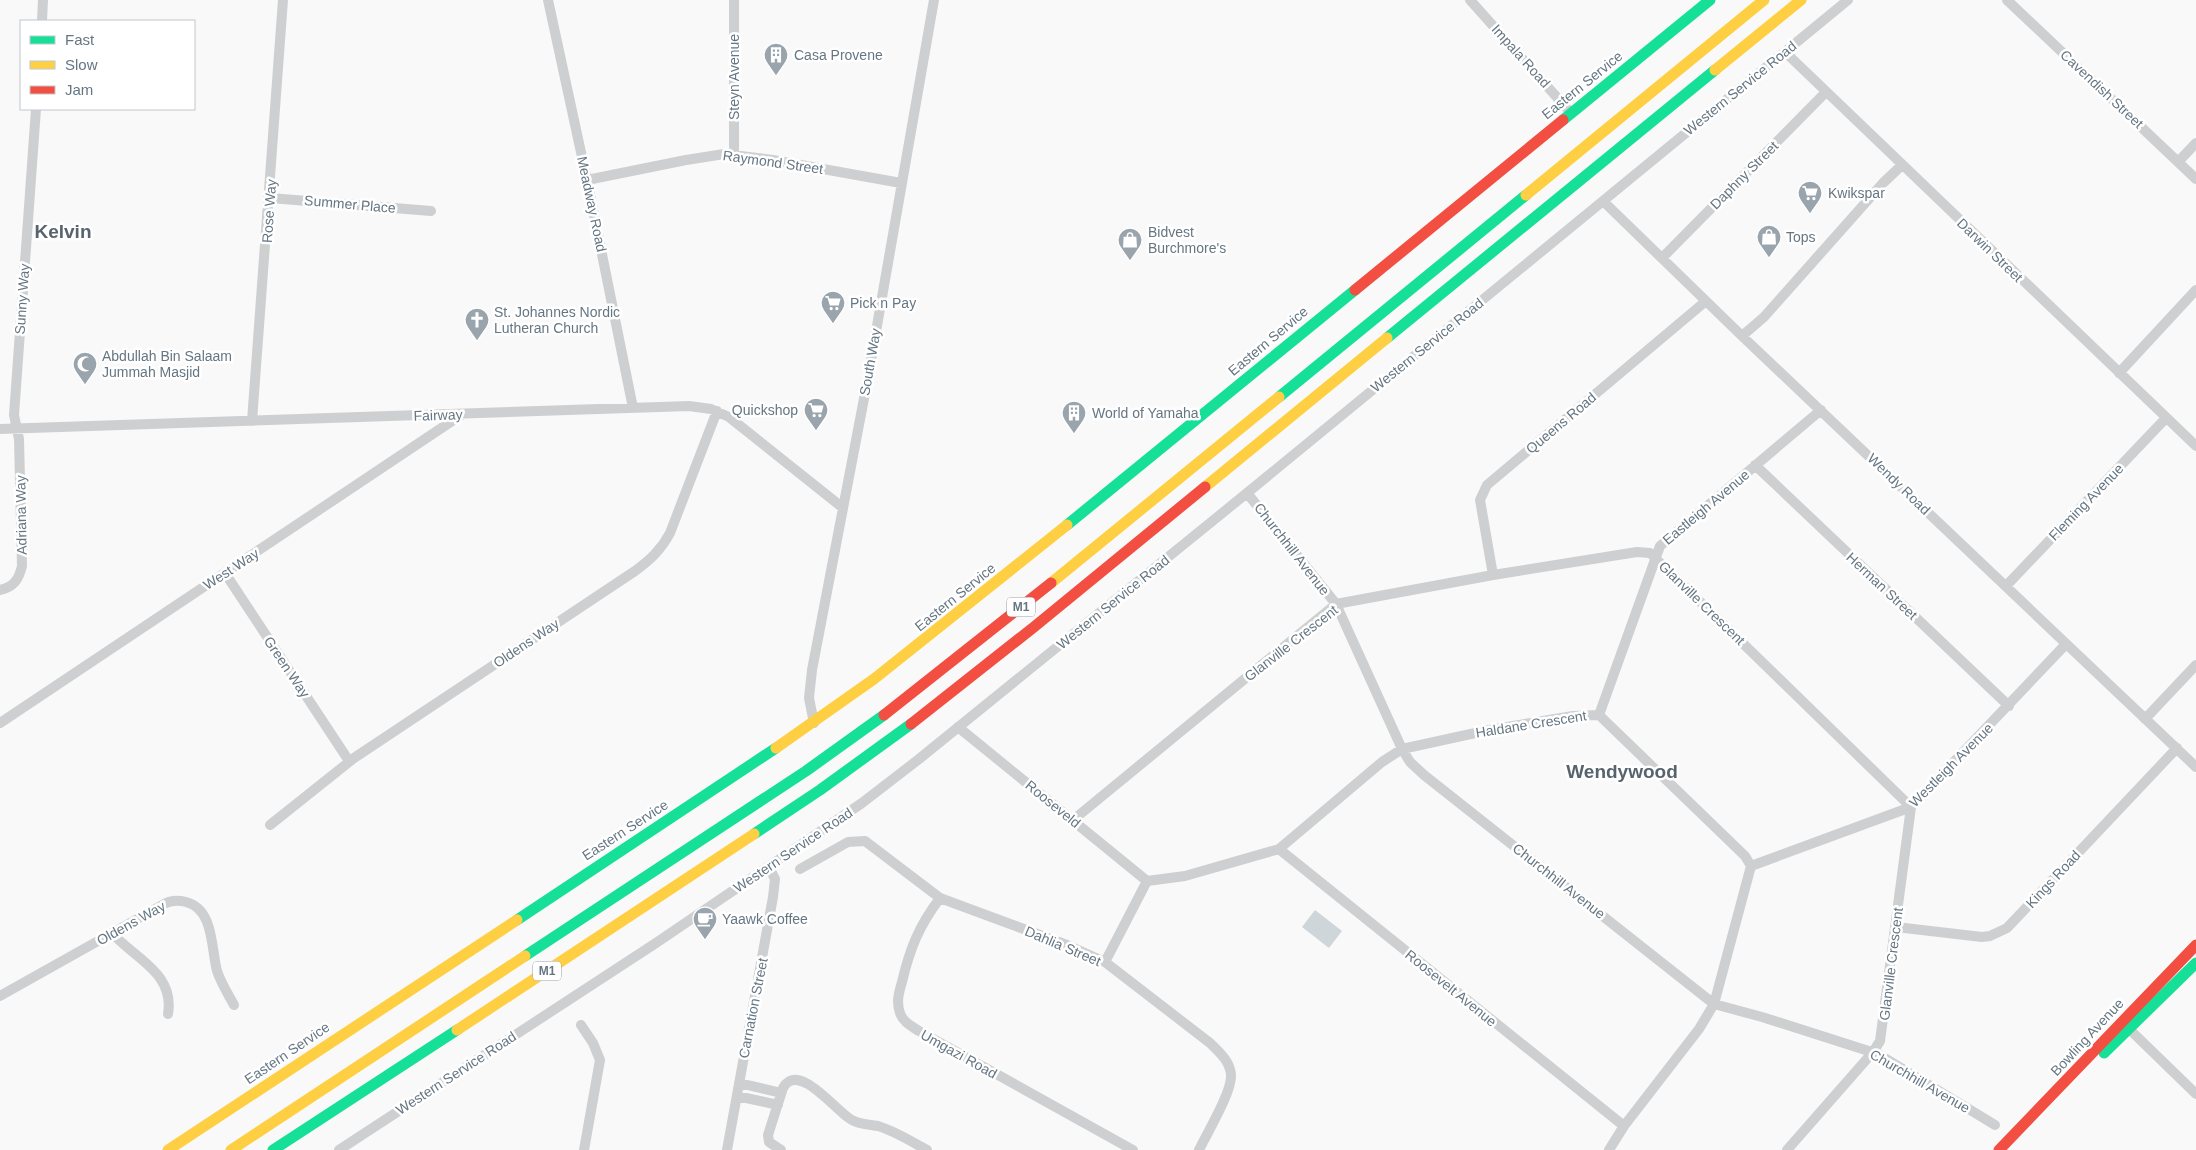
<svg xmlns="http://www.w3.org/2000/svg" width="2196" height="1150" font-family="Helvetica,sans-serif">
  <rect width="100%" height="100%" fill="#f9f9f9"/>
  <path fill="#ced6d9" d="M1315 910 1342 931 1329 948 1302 927Z"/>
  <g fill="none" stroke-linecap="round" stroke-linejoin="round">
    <path stroke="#cecfd0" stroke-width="10" d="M548 0 587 180 633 408
      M734 0V155
      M1470 0 1571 113
      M2007 0 2196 179
      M42 21 43 0
      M1785 52 2196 446
      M2178 162 2196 143
      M587 180 686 160 724 154 773 160 901 183
      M270 198 431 211
      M1603 201 1742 336 2196 767
      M1662 258 1825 93
      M1742 336 1764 317 1883 183 1902 165
      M2119 373 2196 290
      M252 421 283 0
      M0 429 689 406 711 409 729 417 843 508
      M1755 465 2009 706
      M1247 493 1336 604 1402 749 1410 762 1424 775 1714 1004 1762 1017 1878 1054 1995 1125
      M225 573 349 761
      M1493 575 1480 500 1487 485 1706 301
      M2006 586 2166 418
      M0 590C14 587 19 579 22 566L19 439 14 415 36 109
      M1599 715 1660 546 1821 410
      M2145 719 2196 665
      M0 723 461 415
      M814 723 809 698 812 670 867 383 934 0
      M958 727 1147 881
      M1073 820 1336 604 1493 575 1637 552 1650 553 1911 807 1880 1041 1873 1052 1787 1150
      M270 825 354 758 635 571C650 560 661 550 670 533L717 411
      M1279 849 1624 1126
      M1751 866 1911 807 2066 644
      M800 869 848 842 865 841 940 898 1067 945 1105 962 1210 1043C1219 1052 1230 1061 1231 1075 1232 1092 1207 1133 1199 1150
      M1147 881 1185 876 1279 849 1382 762 1402 749 1489 730 1573 716 1599 715 1745 856 1751 866 1714 1004 1699 1029 1624 1126 1609 1150
      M940 898C919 926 910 948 902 982 899 992 896 1002 900 1013 903 1022 911 1026 919 1031L1133 1150
      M1896 927 1982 937 1990 936 2007 928 2177 748
      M112 933C135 959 175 973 168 1014
      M1105 962 1147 881
      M0 996 164 904C171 900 178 900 186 902 214 909 211 948 217 971 221 983 228 994 234 1005
      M581 1025 593 1043 600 1060 584 1150
      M2125 1025 2196 1094
      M739 1083 781 1093
      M737 1096 778 1105
      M339 1150 656 943 862 803 919 759 1247 493 1848 0
      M727 1150 773 897 775 879 769 867
      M781 1150 769 1142 768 1135 783 1088C799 1060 838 1114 852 1120 860 1125 869 1124 878 1126 895 1131 912 1142 927 1150"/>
    <path stroke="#16e098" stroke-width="11" d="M1563 120 1710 0
      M1387 338 1715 70
      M1279 397 1526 195
      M1067 525 1355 290
      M754 834 820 790 911 724
      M517 920 776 748
      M525 956 806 771 884 715
      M2104 1053 2196 963
      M273 1150 457 1030"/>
    <path stroke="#ffcf43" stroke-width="11" d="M1715 70 1801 0
      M1526 195 1764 0
      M1205 487 1387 338
      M1051 583 1279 397
      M776 748 874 679 1067 525
      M457 1030 754 834
      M168 1150 517 920
      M231 1150 525 956"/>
    <path stroke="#f24e42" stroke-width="11" d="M1355 290 1563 120
      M884 715 1051 583
      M911 724 1034 627 1205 487
      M1999 1150 2196 945"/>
  </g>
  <defs>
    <symbol id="building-pin" viewBox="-11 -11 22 30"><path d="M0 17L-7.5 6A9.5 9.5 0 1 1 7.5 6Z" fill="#99a4ac" stroke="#fff"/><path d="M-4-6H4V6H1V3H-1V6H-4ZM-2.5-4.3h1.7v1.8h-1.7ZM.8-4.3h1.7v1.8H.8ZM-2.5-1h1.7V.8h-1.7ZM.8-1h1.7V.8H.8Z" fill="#fff"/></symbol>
    <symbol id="supermarket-pin" viewBox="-11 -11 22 30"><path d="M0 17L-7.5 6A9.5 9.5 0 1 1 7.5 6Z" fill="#99a4ac" stroke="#fff"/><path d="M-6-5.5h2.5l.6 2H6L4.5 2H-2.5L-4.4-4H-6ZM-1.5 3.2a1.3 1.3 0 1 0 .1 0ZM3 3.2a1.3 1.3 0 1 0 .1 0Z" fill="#fff"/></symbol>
    <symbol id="shop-pin" viewBox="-11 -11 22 30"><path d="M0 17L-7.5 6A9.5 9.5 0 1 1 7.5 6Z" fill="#99a4ac" stroke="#fff"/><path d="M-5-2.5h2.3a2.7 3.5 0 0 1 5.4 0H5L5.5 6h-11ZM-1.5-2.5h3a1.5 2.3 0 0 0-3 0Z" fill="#fff"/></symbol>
    <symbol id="church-pin" viewBox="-11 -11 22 30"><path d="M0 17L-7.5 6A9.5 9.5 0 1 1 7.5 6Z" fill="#99a4ac" stroke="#fff"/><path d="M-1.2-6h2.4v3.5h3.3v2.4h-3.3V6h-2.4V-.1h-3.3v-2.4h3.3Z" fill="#fff"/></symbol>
    <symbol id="mosque-pin" viewBox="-11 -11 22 30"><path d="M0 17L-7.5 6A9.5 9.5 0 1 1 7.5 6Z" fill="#99a4ac" stroke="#fff"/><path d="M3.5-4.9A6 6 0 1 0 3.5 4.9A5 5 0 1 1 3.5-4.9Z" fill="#fff"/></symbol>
    <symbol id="cafe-pin" viewBox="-11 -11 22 30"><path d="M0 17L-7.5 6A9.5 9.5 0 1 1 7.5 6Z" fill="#99a4ac" stroke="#fff"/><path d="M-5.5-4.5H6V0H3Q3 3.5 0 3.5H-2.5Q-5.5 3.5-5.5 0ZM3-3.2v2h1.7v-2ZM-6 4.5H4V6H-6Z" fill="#fff"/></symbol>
  </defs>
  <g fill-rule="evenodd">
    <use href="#building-pin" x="762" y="41" width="28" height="38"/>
    <use href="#supermarket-pin" x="1796" y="179" width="28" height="38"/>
    <use href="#shop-pin" x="1755" y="223" width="28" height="38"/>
    <use href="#shop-pin" x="1116" y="226" width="28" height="38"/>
    <use href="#supermarket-pin" x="819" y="289" width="28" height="38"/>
    <use href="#church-pin" x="463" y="306" width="28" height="38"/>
    <use href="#mosque-pin" x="71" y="350" width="28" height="38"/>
    <use href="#supermarket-pin" x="802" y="396" width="28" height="38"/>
    <use href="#building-pin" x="1060" y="399" width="28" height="38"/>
    <use href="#cafe-pin" x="691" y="905" width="28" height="38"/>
  </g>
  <g text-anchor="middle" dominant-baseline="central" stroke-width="5" stroke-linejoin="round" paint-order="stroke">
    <g fill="#fff" stroke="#939fa8" stroke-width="1">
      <rect x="1007" y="597.5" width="28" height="19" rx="4"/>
      <rect x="533" y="961.5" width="28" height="19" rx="4"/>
    </g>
    <g font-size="12" font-weight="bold" fill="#657683">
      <text x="1021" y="607">M1</text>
      <text x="547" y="971">M1</text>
    </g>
    <g font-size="14" fill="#657683" stroke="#fff" text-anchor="start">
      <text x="794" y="55">Casa Provene</text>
      <text x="1828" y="193">Kwikspar</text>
      <text x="1148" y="232">Bidvest<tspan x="1148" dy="16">Burchmore's</tspan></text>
      <text x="1786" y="237">Tops</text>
      <text x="850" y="303">Pick n Pay</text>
      <text x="494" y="312">St. Johannes Nordic<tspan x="494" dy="16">Lutheran Church</tspan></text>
      <text x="102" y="356">Abdullah Bin Salaam<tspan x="102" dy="16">Jummah Masjid</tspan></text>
      <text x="798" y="410" text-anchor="end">Quickshop</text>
      <text x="1092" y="413">World of Yamaha</text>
      <text x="722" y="919">Yaawk Coffee</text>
    </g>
    <g font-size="14" fill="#657683" stroke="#fff">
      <text transform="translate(1521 56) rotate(48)">Impala Road</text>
      <text transform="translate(734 77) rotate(-90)">Steyn Avenue</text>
      <text transform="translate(1582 85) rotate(-39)">Eastern Service</text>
      <text transform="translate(1740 88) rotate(-39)">Western Service Road</text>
      <text transform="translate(2102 89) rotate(43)">Cavendish Street</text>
      <text transform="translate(773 162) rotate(8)">Raymond Street</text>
      <text transform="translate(1744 175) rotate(-45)">Daphny Street</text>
      <text transform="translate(350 204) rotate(5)">Summer Place</text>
      <text transform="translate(592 204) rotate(78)">Meadway Road</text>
      <text transform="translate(269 211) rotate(-86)">Rose Way</text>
      <text transform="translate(1990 250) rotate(44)">Darwin Street</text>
      <text transform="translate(22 299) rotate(-86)">Sunny Way</text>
      <text transform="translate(1268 341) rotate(-40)">Eastern Service</text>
      <text transform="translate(1427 345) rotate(-39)">Western Service Road</text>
      <text transform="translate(870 362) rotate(-80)">South Way</text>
      <text transform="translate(438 415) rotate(-2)">Fairway</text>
      <text transform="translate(1561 423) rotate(-40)">Queens Road</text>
      <text transform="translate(1899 484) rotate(44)">Wendy Road</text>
      <text transform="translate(2086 502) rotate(-46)">Fleming Avenue</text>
      <text transform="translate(1706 507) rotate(-40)">Eastleigh Avenue</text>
      <text transform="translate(21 515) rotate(-91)">Adriana Way</text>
      <text transform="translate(1292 549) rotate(52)">Churchhill Avenue</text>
      <text transform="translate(231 569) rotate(-33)">West Way</text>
      <text transform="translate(1882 586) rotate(43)">Herman Street</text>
      <text transform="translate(955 597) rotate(-39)">Eastern Service</text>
      <text transform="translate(1113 602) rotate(-39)">Western Service Road</text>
      <text transform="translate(1702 603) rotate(44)">Glanville Crescent</text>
      <text transform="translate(526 643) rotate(-34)">Oldens Way</text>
      <text transform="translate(1291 643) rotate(-38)">Glanville Crescent</text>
      <text transform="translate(287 667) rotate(56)">Green Way</text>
      <text transform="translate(1531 724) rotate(-9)">Haldane Crescent</text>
      <text transform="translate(1951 765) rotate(-45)">Westleigh Avenue</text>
      <text transform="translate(1053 804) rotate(39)">Rooseveld</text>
      <text transform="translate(625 830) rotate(-33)">Eastern Service</text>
      <text transform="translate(793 850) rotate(-34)">Western Service Road</text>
      <text transform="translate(2053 879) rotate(-47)">Kings Road</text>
      <text transform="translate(1559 881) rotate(38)">Churchhill Avenue</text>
      <text transform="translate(131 923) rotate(-29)">Oldens Way</text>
      <text transform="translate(1063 946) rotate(23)">Dahlia Street</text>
      <text transform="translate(1891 964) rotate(-83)">Glanville Crescent</text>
      <text transform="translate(1451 988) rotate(39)">Roosevelt Avenue</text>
      <text transform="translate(753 1008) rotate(-79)">Carnation Street</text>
      <text transform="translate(2087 1037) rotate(-47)">Bowling Avenue</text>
      <text transform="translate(287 1053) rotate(-34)">Eastern Service</text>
      <text transform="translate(959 1054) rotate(29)">Umgazi Road</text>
      <text transform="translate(456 1073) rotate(-33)">Western Service Road</text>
      <text transform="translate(1920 1081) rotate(30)">Churchhill Avenue</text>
    </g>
    <g font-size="19" font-weight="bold" fill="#57646e" stroke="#fff">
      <text x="63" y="231">Kelvin</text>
      <text x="1622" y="771">Wendywood</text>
    </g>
  </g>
  <rect x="20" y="20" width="175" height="90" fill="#ffffff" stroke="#c1c8cd"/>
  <rect x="30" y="36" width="25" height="8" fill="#16e098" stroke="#c1c8cd"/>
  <text x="65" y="45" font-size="15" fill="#657683">Fast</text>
  <rect x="30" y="61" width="25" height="8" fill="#ffcf43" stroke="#c1c8cd"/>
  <text x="65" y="70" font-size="15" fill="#657683">Slow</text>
  <rect x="30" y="86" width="25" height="8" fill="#f24e42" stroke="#c1c8cd"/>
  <text x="65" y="95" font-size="15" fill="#657683">Jam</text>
</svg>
